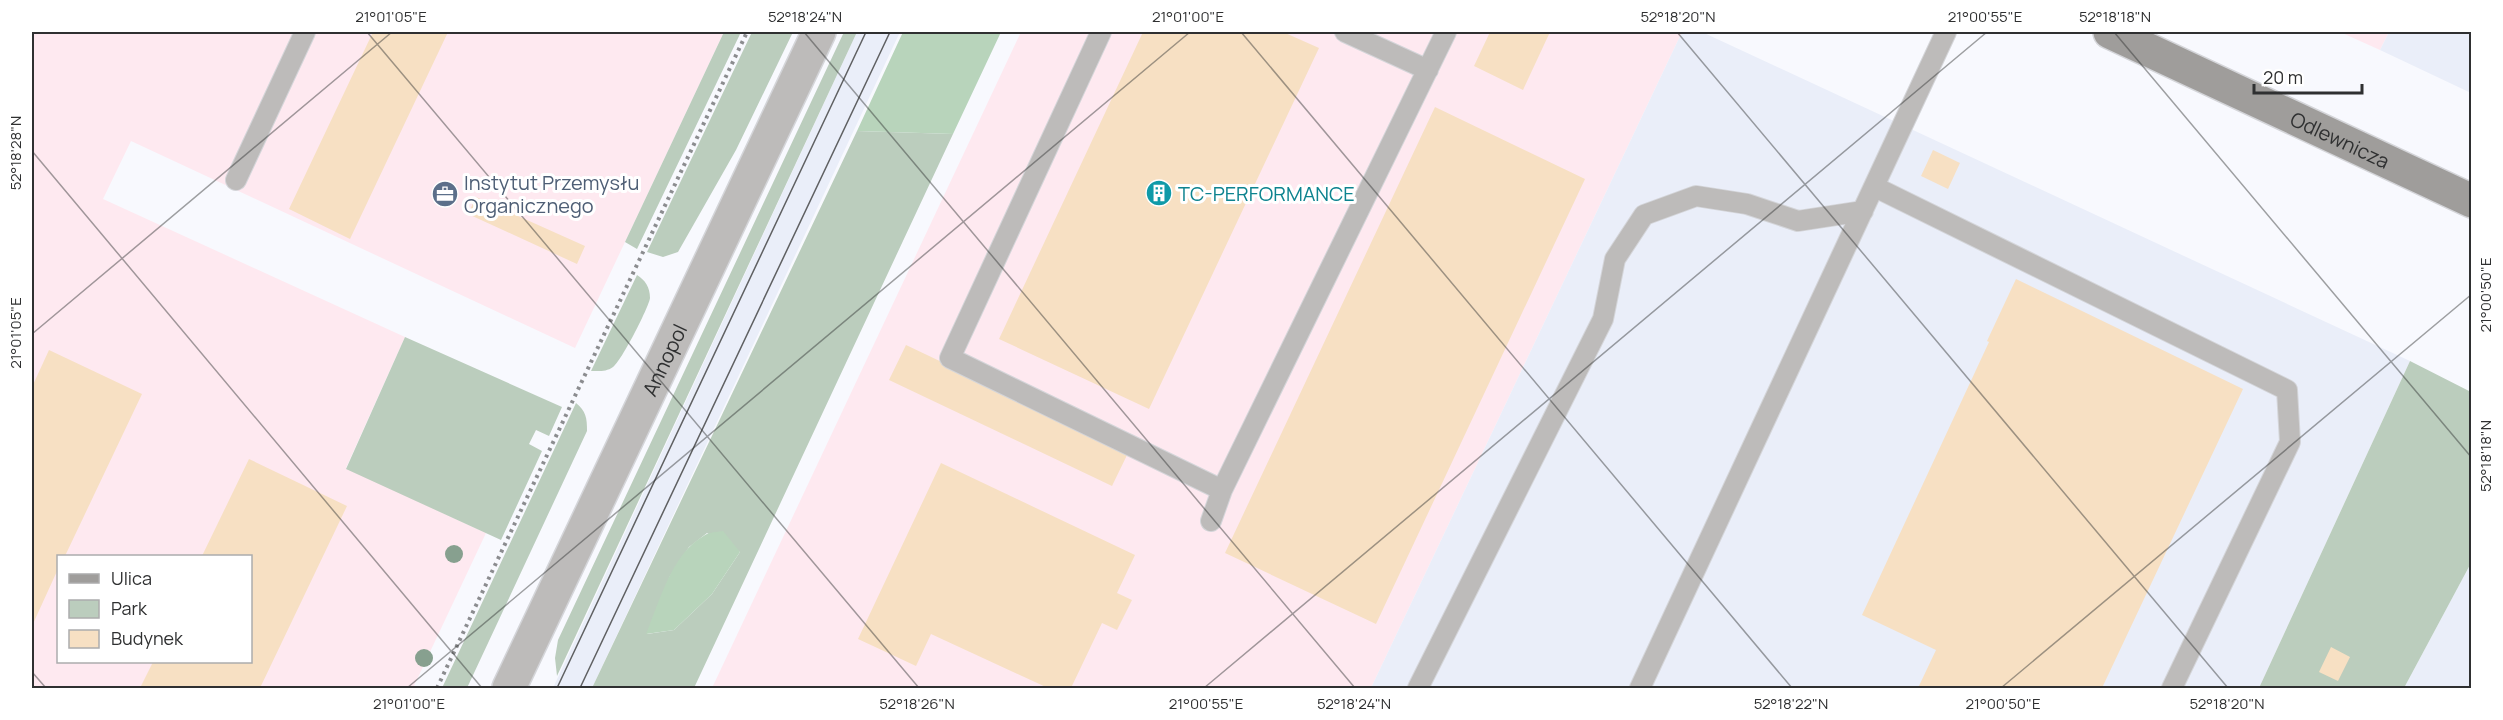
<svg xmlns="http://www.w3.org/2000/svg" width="2503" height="720" font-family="Manrope,sans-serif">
  <rect width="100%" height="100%" fill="#f8f9fe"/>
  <path fill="#fee9f0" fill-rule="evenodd" d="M32 32H724L575 348 131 141 103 199 405 337 346 468 486 533 413 688H32ZM58 556H250V662H58Z
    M1021 32H1682L1371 688H712Z
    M2340 32H2389L2380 50Z"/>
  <path fill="#eaeef9" d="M857 32H900L592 688H553Z
    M1682 32H1702L2410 361 2259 688H1371Z
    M2389 32H2471V93L2380 50Z
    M2471 563V688H2404L2412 673Z"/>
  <path fill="#bbcdbd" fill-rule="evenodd" d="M724 32H741L637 249 625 242Z
    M752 32H793L736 150 678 252 663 257 647 252Z
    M844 32H857L557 676 555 658 558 640Z
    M857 131 953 134 694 688H592ZM707 533 740 552 712 594 674 630 647 634 670 576 689 547Z
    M637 275C645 280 650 287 650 298 649 307 621 362 613 367 606 372 599 371 591 371Z
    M405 337 562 407 549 436 536 430 529 444 542 451 501 540 346 469Z
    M2410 361 2471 392V563L2404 688H2259Z
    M576 403C586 411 587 418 587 431L467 688H442Z"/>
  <path fill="#b8d4bb" d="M903 32H1001L953 134 857 131Z
    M723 531 740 552 712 594 674 630 646 634C660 601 671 554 705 535 710 532 717 532 723 531Z"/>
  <path fill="#f7e0c3" d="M373 32H448L350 239 289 209Z
    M1143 32H1283L1319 48 1149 409 999 339Z
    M1490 32H1550L1523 90 1474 66Z
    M1435 107 1585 179 1376 624 1225 553Z
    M1933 150 1960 163 1948 189 1921 176Z
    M476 197 585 246 577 264 468 214Z
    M2016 279 2243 389 2102 688H1918L1936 650 1862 615 1989 342 1987 341Z
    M906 345 1129 451 1112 486 889 380Z
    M49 350 142 394 65 556H58V569L32 626V387Z
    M249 459 347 506 260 688H140L153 662H250V556H202Z
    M941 463 1135 555 1117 593 1132 600 1117 630 1102 623 1071 688H1048L931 634 916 666 858 639Z
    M2331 647 2350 657 2338 681 2319 672Z"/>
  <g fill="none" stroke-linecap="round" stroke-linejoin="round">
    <defs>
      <path id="lane" d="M1101 32 950 358 1222 490
        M1345 32 1428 70
        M236 180 305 32
        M1875 187 2287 390 2290 442 2172 688
        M1211 521 1222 490 1446 32
        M1418 688 1603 319 1615 259 1644 215 1696 196 1747 204 1798 221 1863 211
        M1640 688 1946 32"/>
      <g id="street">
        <path id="s1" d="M509 688 819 32"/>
      </g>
      <g id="secondary">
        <path id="s2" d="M2110 32 2472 201"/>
      </g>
    </defs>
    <use href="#lane" stroke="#d4d5d9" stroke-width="22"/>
    <use href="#street" stroke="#d4d5d9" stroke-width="36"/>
    <use href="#secondary" stroke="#d4d5d9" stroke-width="36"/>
    <path stroke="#8b8c8f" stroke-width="4" stroke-dasharray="3 4.5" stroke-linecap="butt" d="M437 688 747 32"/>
    <use href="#lane" stroke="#bdbbba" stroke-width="20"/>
    <use href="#street" stroke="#bdbbba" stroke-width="33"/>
    <use href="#secondary" stroke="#9f9d9b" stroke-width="33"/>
    <path stroke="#5f6062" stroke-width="1.5" d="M557 688 866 32
      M580 688 890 32"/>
  </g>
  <g fill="#87a08f">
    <circle cx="454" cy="554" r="9"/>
    <circle cx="424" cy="658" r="9"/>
  </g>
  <path fill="none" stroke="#2f3031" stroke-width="1.5" stroke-opacity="0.45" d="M367 32 919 688M804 32 1355 688M1241 32 1792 688M1677 32 2228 688M2114 32 2472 458M32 151 482 688M32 334 392 32M32 672 46 688M407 688 1190 32M1204 688 1987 32M2001 688 2472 294"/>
  <defs>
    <symbol id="building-disc" viewBox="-11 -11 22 22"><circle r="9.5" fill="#0f9aa8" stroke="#fff"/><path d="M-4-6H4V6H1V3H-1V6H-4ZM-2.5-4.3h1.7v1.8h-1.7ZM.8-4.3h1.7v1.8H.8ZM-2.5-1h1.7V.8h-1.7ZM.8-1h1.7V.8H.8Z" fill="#fff"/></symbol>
    <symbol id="office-disc" viewBox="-11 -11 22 22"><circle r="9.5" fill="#5c6f8a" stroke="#fff"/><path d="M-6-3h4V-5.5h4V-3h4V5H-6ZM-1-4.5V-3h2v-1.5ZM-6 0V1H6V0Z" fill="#fff"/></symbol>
  </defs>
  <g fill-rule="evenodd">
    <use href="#building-disc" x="1144" y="178" width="30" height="30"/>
    <use href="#office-disc" x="430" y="179" width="30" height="30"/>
  </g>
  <g text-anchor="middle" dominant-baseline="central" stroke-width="6" stroke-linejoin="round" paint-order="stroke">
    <g font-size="20" fill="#2f3031" stroke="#fff">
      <text stroke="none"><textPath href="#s2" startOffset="254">Odlewnicza</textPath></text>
      <text stroke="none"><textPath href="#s1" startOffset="363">Annopol</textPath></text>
    </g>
    <g font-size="20" fill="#4e5e75" stroke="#fff" text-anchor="start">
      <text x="464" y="182">Instytut Przemysłu<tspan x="464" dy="23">Organicznego</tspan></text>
    </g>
    <g font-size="20" fill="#0d838f" stroke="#fff" text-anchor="start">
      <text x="1178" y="193">TC-PERFORMANCE</text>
    </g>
  </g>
  <rect width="2503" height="720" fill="none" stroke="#ffffff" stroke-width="66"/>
  <rect x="57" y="555" width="195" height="108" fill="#ffffff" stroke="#acacad" stroke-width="1.5"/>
  <rect x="69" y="574" width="30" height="9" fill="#9f9d9b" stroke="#acacad" stroke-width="1.5"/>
  <text x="111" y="585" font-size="18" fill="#2f3031">Ulica</text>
  <rect x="69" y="600" width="30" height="18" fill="#bbcdbd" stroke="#acacad" stroke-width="1.5"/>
  <text x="111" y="615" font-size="18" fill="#2f3031">Park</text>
  <rect x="69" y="630" width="30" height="18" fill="#f7e0c3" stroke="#acacad" stroke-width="1.5"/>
  <text x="111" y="645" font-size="18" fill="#2f3031">Budynek</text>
  <path d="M2254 84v9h108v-9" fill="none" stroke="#2f3031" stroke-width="3"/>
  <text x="2263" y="84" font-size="18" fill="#2f3031" stroke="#ffffff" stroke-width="4.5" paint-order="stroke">20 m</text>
  <rect x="33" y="33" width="2437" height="654" fill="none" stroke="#2f3031" stroke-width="2"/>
  <g font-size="15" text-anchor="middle" fill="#2f3031">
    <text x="391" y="22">21°01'05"E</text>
    <text x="805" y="22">52°18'24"N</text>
    <text x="1188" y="22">21°01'00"E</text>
    <text x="1678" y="22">52°18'20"N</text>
    <text x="1985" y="22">21°00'55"E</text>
    <text x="2115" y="22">52°18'18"N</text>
    <text transform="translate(16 153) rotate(-90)" y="5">52°18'28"N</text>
    <text transform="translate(2486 295) rotate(-90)" y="5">21°00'50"E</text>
    <text transform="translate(16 333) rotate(-90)" y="5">21°01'05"E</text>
    <text transform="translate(2486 456) rotate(-90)" y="5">52°18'18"N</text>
    <text x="409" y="709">21°01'00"E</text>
    <text x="917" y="709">52°18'26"N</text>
    <text x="1206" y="709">21°00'55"E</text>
    <text x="1354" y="709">52°18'24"N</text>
    <text x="1791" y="709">52°18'22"N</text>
    <text x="2003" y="709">21°00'50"E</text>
    <text x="2227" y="709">52°18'20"N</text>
  </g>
</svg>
